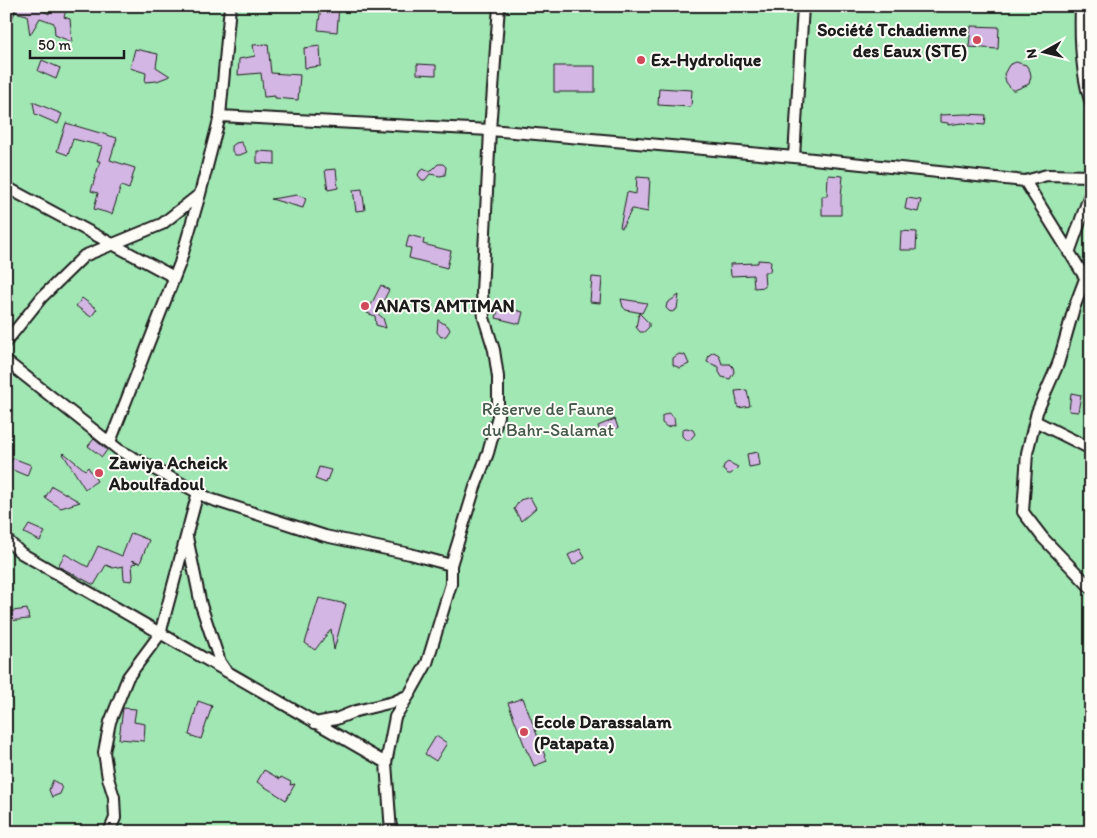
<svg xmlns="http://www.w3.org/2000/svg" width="1097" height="838" font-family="Itim,sans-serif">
  <rect width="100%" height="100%" fill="#fdfcf7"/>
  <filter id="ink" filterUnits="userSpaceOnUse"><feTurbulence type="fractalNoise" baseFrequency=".02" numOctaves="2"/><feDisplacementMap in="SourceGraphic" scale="10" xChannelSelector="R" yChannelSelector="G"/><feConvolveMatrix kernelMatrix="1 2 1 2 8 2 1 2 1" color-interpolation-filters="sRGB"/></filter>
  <g filter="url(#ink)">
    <path fill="#a1e7b4" stroke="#5e8268" d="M6 6H1091V832H6Z"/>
    <path fill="#d3b6e3" stroke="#1c1c1c" d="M17 6H35L49 14 51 6H67L64 17 70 19 72 42 55 35 54 23 40 18 30 35 27 15 15 12Z
      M321 6H339L337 32 318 30Z
      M971 26 999 27 998 49 969 47Z
      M268 44 271 73 300 75 298 100 275 98V96L264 97 261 73 238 75 239 59 255 56 253 45Z
      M320 46 321 66 305 68 304 48Z
      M135 49 158 54 156 67 170 76 157 81 145 82 146 73 130 68Z
      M42 60 60 68 56 79 38 71Z
      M1016 62 1026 65 1030 71 1031 76 1029 84 1015 90H1012L1006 82 1004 74 1009 65Z
      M417 64 436 65V75L417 74Z
      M554 66H595V92H554Z
      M659 88 692 90 691 107 658 105Z
      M33 102 62 114 58 124 35 114Z
      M966 114 986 115 985 125 962 123 948 125V123L940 122V115Z
      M66 123 117 138 110 160 135 168 129 189 121 186 112 214 94 209 98 193 91 191 100 161H97L102 146 73 139 68 155 57 151Z
      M241 142 247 152 240 155H235L232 151V146L236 143Z
      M257 151 275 152V164L257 163Z
      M438 164H443L446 167 445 175 440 176 430 174 425 180H422L418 175 420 171 423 169 430 172Z
      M336 169 338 188 328 190 325 170Z
      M828 175 843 176 841 196V215H822V196H827Z
      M637 177 650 178 648 212 632 209 622 228 620 227 627 192 636 194Z
      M362 189 365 210 356 211 353 190Z
      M297 195 306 198 303 208 271 199Z
      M907 198 921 200 918 212 905 209Z
      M901 231 917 232 916 250H900Z
      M409 235 424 239 423 244 451 251 447 268 409 258 411 248 406 247Z
      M758 260 771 261 770 272H764L765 287 754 288 753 275 731 276 730 264 758 263Z
      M592 277 602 278 600 303 590 302Z
      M381 285 389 290 377 313 383 318 386 328 376 325 375 316 367 313Z
      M679 295 677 309 672 312 669 311 666 308 667 303Z
      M82 298 97 309 91 317 76 306Z
      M621 299 647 303 642 313 626 310 623 307Z
      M499 306 523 312 520 324 496 318Z
      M639 313 649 323V327L644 332H640L636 327Z
      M438 320 448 326 450 330 446 336 441 337 437 332Z
      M714 352 719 355 722 364H730L733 367 734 372 730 379 722 377 719 372V367L707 362 709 355Z
      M679 354 685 355 689 364 680 368 673 365V358Z
      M747 390 750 406 738 408 735 391Z
      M1071 393 1081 395 1078 412 1069 411Z
      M668 413 674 417 675 425 667 427 662 423V416Z
      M615 419 618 428 601 434 598 426Z
      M687 428 693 430 695 434 690 440H686L682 436V429Z
      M94 439 107 450 102 457 88 446Z
      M758 452 760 465 749 467 747 454Z
      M64 453 85 470 88 467 97 481 85 489 63 454Z
      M13 458 31 465 27 476 8 468Z
      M728 462 738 467 731 474H728L723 470 724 465Z
      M319 467 331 470 326 483 315 479Z
      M52 486 80 502 61 508 45 498Z
      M530 497 536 508 521 521 514 509 520 500Z
      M29 525 45 532 40 541 24 533Z
      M131 533 149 540 140 563 132 560 137 563 132 564 133 577 132 581 124 580 123 566 113 568 106 565 94 585 58 566 65 554 88 567 98 546 122 556Z
      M580 549 585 558 573 565 568 555Z
      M319 598 346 604 334 650 331 629 315 650 305 643Z
      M27 609 29 619 7 621 6 612Z
      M523 698 547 761 534 766 528 752H527L508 703Z
      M198 701 212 706 201 739 189 735Z
      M123 708 136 709 134 722 145 724 144 741 119 739Z
      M436 736 447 743 436 761 425 754Z
      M264 770 280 779 281 777 291 782 290 785 295 784 286 800 257 782Z
      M53 780 60 785 62 789 60 794 52 797 49 790Z"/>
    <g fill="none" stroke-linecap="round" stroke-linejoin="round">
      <defs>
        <path id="street" d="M1081 6C1080 36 1081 75 1091 103
          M6 17 10 6
          M220 116 490 130 794 157 1025 181 1091 287
          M794 157 803 6
          M1025 181 1047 175 1091 176
          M6 187 174 277
          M1069 253 1090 194
          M1085 279 1074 308 1058 364 1037 412 1027 453 1023 512 1043 538 1091 588
          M6 342 42 297 84 256 162 224 200 194
          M6 361 119 450 210 499 325 536 410 554 451 565 475 487 488 453 498 416V377L494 350 484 318 482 293 490 130 499 6
          M1035 421 1091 449
          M110 442 180 263 200 194 220 116 230 6
          M187 537 201 605 220 662 226 671
          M6 539 21 553 386 763
          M315 723 336 719 356 711 393 702 409 695 427 663 451 584V565
          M109 832 115 818 114 797 108 778 104 752 110 722 128 677 160 634 198 492
          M391 832 386 763 395 717 409 695"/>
      </defs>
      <use href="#street" stroke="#1c1c1c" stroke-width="14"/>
      <use href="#street" stroke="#fdfcf7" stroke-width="10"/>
    </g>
  </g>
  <g fill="#d1495b" stroke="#fdfcf7" stroke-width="2">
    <circle cx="977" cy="40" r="5"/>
    <circle cx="641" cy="60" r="5"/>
    <circle cx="365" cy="306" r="5"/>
    <circle cx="99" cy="473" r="5"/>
    <circle cx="524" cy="732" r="5"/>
  </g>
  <g text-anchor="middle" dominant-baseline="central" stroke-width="4" stroke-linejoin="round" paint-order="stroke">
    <g font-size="18" font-weight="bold" fill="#1c1c1c" stroke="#fdfcf7" text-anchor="start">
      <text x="967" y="30" text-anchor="end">Société Tchadienne<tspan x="967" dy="21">des Eaux (STE)</tspan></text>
      <text x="651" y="60">Ex-Hydrolique</text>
      <text x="375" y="306">ANATS AMTIMAN</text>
      <text x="109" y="463">Zawiya Acheick<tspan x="109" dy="21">Aboulfadoul</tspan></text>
      <text x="534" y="722">Ecole Darassalam<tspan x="534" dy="21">(Patapata)</tspan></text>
    </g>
    <g font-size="18" fill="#44594a" stroke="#fdfcf7">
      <text x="548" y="409">Réserve de Faune<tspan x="548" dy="21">du Bahr-Salamat</tspan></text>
    </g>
  </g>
  <rect width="1097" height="838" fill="none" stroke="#fdfcf7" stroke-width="25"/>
  <rect x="12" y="12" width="1072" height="813" fill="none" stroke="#1c1c1c" stroke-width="2" filter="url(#ink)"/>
  <g transform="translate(1044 52) rotate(262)" stroke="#fdfcf7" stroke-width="4" paint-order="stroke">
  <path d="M0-4L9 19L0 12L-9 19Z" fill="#1c1c1c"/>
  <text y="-8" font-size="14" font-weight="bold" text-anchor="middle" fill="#1c1c1c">N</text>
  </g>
  <path d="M30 50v8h94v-8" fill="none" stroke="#1c1c1c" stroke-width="2.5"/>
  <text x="38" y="50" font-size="15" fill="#1c1c1c" stroke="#fdfcf7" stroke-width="4" paint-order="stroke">50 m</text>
</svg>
